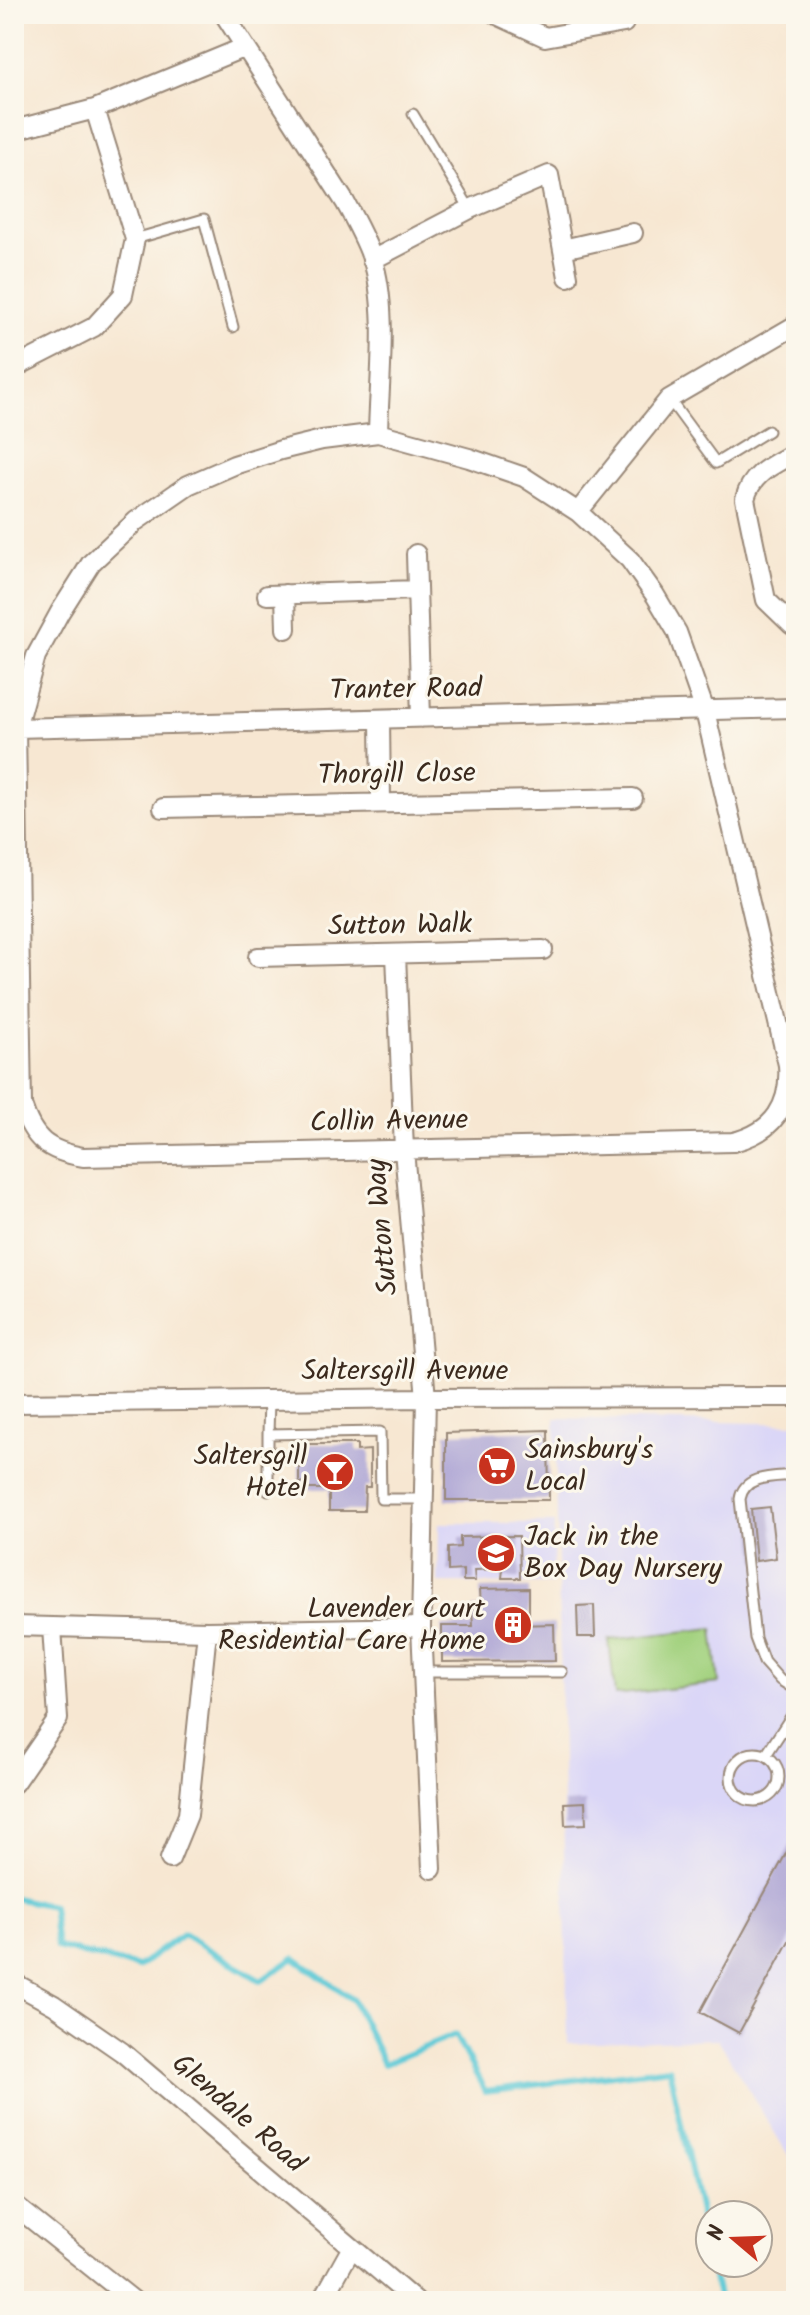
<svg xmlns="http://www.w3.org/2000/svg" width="810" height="2315" font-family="Kalam,sans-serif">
  <rect width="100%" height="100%" fill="#fbf7ec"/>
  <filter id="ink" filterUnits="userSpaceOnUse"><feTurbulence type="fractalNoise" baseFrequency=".0125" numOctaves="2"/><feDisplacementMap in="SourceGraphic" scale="16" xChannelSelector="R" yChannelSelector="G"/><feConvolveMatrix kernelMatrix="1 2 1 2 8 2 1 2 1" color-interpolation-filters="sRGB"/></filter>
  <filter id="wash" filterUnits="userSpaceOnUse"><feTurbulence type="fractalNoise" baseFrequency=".006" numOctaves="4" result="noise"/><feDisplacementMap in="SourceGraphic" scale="32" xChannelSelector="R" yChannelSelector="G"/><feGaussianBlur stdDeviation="1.8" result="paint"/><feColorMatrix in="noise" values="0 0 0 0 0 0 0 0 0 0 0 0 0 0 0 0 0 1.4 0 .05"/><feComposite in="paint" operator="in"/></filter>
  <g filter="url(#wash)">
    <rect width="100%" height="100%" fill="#f7e7d2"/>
    <path fill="#dad6f7" d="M555 1418 796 1424V2168L718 2039 568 2044Z
      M439 1523H554L553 1584 438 1583Z"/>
    <path fill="#a2d17e" stroke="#6e7e4e" stroke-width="2" d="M713 1628 719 1683 615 1695 609 1640Z"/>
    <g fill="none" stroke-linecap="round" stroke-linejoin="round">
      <path stroke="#5dc9d6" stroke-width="6" d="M14 1898 52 1906 57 1947 138 1967 183 1934 261 1981 294 1958 353 2000 384 2064 455 2035 485 2091 669 2068 719 2301"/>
    </g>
    <g id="blocks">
      <path fill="#b1a9d6" d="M548 1430 549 1500H446V1433Z
        M307 1444H357V1451L370 1450V1487H365L364 1511H329V1489H307V1482L299 1483V1462H307Z
        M770 1507 776 1558 756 1561 751 1509Z
        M519 1536 520 1578H502L503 1569 474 1570 475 1581H463V1570L448 1571V1548L460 1547V1537Z
        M529 1588V1614H516V1625L554 1624 555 1661 442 1662V1626H473L472 1608H481L480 1589Z
        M594 1605 595 1637H578L577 1606Z
        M585 1802 586 1824 565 1825 564 1803Z
        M796 1835V1928L739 2033 700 2012Z"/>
    </g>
  </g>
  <g filter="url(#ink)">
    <use href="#blocks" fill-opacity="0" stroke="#998878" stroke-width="2"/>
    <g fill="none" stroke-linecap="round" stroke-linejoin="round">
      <defs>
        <path id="service" d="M413 114 470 209
          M135 239 204 219 233 327
          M669 399 716 463 768 431
          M269 1400 268 1434 380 1432 381 1499H424
          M268 1434V1490
          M796 1475C775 1477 744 1474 740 1499L755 1638 764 1662 780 1680 796 1690
          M423 1672H562
          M731 1777a24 24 0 1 1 48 0a24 24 0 1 1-48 0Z
          M766 1755 796 1709"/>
        <path id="minor" d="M224 14 345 202C355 220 365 238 372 258 389 308 379 380 378 433
          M495 14 545 37 624 23
          M14 130 95 109 245 47
          M563 249 633 233
          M372 260 470 209 549 175 568 277
          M14 368 94 327 123 295 135 239 95 109
          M378 433 469 458 524 477 578 512 630 560 655 595 677 632 705 711 788 1065C791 1105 774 1132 733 1142L83 1157C48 1151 33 1140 22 1105L16 728 36 656 60 612 91 563 136 521 188 485 234 465 281 450 322 440Z
          M578 512 669 399 796 325
          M416 554 421 718
          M285 594 286 629
          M267 595 417 590
          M792 625 766 600 745 499C752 472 774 465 796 452
          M380 719 381 803
          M16 728 796 708
          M163 808 633 798
          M396 954 404 1150 426 1398 421 1627 432 1869
          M258 957 543 950
          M14 1403 426 1398 796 1397
          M14 1626 207 1631 421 1627
          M14 1783 58 1719 52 1627
          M170 1859 188 1815 207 1631
          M14 1983 54 2005 122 2052 415 2301
          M14 2205 134 2301
          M322 2301 351 2249"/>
      </defs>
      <use href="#service" stroke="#998878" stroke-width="13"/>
      <use href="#minor" stroke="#998878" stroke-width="22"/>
      <use href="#service" stroke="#fff" stroke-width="9"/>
      <use href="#minor" stroke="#fff" stroke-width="18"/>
    </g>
  </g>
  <defs>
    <symbol id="supermarket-disc" viewBox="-11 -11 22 22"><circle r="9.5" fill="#c8321e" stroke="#fbf7ec"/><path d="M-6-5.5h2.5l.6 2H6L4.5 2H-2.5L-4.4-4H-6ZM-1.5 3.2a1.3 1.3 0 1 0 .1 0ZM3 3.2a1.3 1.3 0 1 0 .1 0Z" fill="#fff"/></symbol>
    <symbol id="bar-disc" viewBox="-11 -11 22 22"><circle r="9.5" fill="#c8321e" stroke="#fbf7ec"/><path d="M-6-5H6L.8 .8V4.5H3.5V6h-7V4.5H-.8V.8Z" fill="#fff"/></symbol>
    <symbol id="school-disc" viewBox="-11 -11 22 22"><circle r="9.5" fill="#c8321e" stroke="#fbf7ec"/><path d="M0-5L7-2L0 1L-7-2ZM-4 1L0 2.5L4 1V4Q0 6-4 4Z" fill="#fff"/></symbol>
    <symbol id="building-disc" viewBox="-11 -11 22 22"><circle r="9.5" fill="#c8321e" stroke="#fbf7ec"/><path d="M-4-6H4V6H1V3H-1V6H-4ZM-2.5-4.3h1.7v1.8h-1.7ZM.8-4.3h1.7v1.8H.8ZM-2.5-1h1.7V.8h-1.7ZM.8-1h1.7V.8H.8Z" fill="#fff"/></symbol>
  </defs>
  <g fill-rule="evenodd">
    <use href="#supermarket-disc" x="475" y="1444" width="44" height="44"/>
    <use href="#bar-disc" x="313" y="1450" width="44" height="44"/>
    <use href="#school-disc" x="474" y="1531" width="44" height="44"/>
    <use href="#building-disc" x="491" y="1603" width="44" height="44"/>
  </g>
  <g text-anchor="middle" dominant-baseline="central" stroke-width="6" stroke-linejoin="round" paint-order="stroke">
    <g font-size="28" fill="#3b2a1e" stroke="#fbf7ec">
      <text transform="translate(406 690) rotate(-1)">Tranter Road</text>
      <text transform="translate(397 775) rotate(-1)">Thorgill Close</text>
      <text transform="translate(400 926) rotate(-1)">Sutton Walk</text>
      <text transform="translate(389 1122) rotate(-1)">Collin Avenue</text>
      <text transform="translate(383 1227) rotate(-95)">Sutton Way</text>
      <text x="405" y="1371">Saltersgill Avenue</text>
      <text transform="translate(238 2114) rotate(41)">Glendale Road</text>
    </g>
    <g font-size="28" fill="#3b2a1e" stroke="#fbf7ec" text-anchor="start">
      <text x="525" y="1450">Sainsbury's<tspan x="525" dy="32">Local</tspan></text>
      <text x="307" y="1456" text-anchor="end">Saltersgill<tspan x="307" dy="32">Hotel</tspan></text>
      <text x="524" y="1537">Jack in the<tspan x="524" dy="32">Box Day Nursery</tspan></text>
      <text x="485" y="1609" text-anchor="end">Lavender Court<tspan x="485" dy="32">Residential Care Home</tspan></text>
    </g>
  </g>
  <rect width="810" height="2315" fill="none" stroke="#fbf7ec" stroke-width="48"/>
  <g transform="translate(734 2239) rotate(289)"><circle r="38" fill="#fbf7ec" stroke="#aea59a" stroke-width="2"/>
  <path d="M0-6L14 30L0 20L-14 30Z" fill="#c8321e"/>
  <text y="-12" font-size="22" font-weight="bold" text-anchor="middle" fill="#3b2a1e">N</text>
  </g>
</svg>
